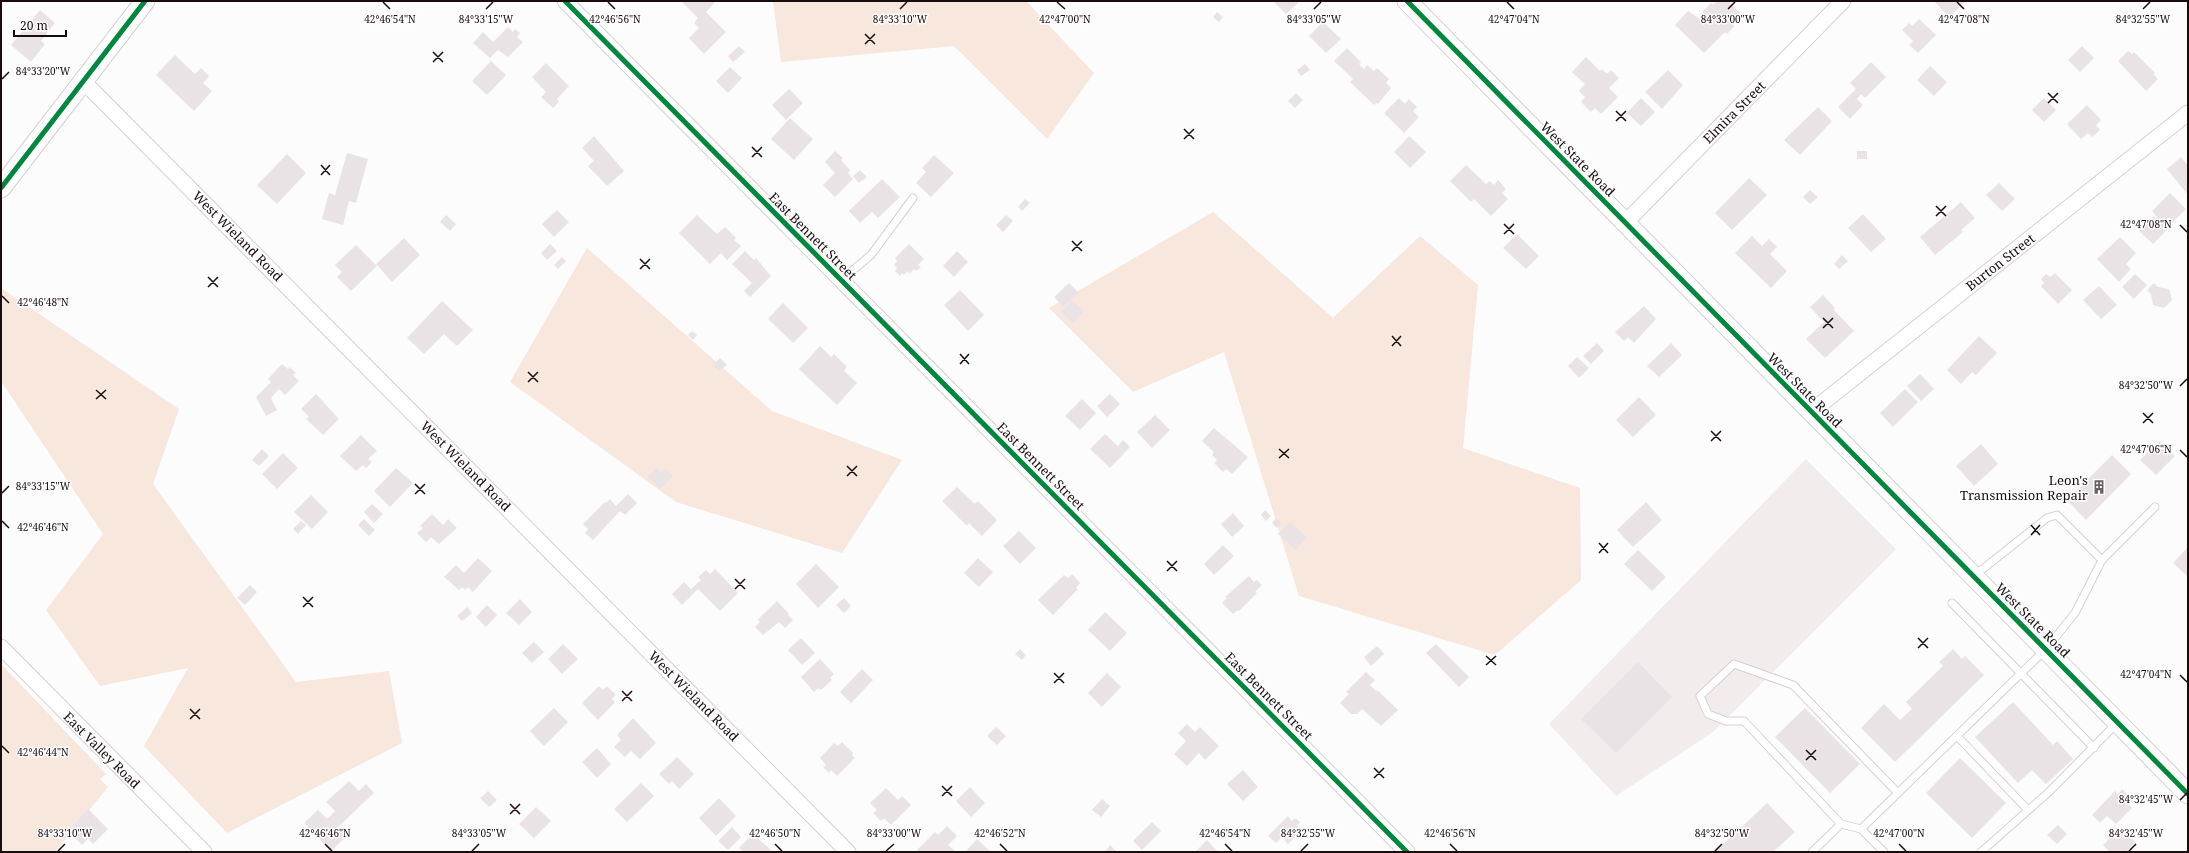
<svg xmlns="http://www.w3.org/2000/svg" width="2189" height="853" font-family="'Noto Serif',serif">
  <rect width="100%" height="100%" fill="#fcfcfc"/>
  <path fill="#f2eced" d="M1806 459 1896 549 1713 732 1616 796 1549 724Z"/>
  <path fill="#f7e7dd" d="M773 1H1026L1094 73 1047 139 954 46 781 62Z
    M1213 212 1333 318 1420 236 1478 285 1463 448 1580 488 1581 580 1495 655 1299 596 1224 352 1133 392 1049 308Z
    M587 248 772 411 902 460 842 553 676 502 510 382Z
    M1 288 179 409 153 484 296 682 389 671 402 743 227 833 144 746 188 668 100 686 46 610 103 534 1 381Z
    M1 664 106 774 100 779 108 787 55 852H1Z"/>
  <path fill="#eae3e5" d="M681 1H716L706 12 726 32 704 54 689 38 699 28 694 23 698 18Z
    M1273 1H1300L1286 14Z
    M1717 1H1728L1742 15 1733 25 1734 27 1727 34 1725 32 1704 53 1675 25 1688 11 1700 19 1705 14 1702 12 1711 3 1713 5Z
    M1934 1H1966L1949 17Z
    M40 10 55 23 41 41 45 44 31 62 11 45Z
    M1217 12 1223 17 1219 22 1213 17Z
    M1919 19 1936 35 1918 53 1909 45 1913 41 1902 30 1909 23 1912 26Z
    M1323 22 1341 39 1326 53 1309 36Z
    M508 27 513 32 515 29 520 33 517 37 523 42 508 57 498 50 490 58 473 43 483 32 493 42Z
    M739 46 745 52 733 62 728 56Z
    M2082 46 2094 58 2080 72 2068 60Z
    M1347 48 1361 62 1359 64 1364 69 1367 65 1374 71 1377 68 1389 79 1386 83 1391 88 1378 104 1376 103 1374 105 1350 82 1353 79 1334 61Z
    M2128 51 2132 54 2134 52 2155 73 2153 74 2158 79 2146 91 2118 61Z
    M175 55 195 74 201 68 209 76 203 83 212 91 194 111 156 75Z
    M1586 57 1600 71 1602 69 1607 74 1611 70 1619 78 1609 88 1618 97 1601 114 1595 108 1591 112 1581 102 1585 97 1579 91 1585 84 1572 72Z
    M491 61 506 75 487 95 472 81Z
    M1871 62 1886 77 1865 98 1861 94 1857 99 1863 105 1850 119 1838 107 1856 89 1850 83Z
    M546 63 569 86 557 99 559 102 553 108 541 97 546 92 532 77Z
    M1305 64 1310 70 1301 76 1297 70Z
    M1930 66 1947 82 1934 96 1917 80Z
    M730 67 742 78 728 93 716 81Z
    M1668 70 1683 85 1662 109 1645 92Z
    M789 89 803 103 786 120 772 105Z
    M1296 93 1303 100 1295 108 1288 101Z
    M1399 98 1405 104 1409 99 1417 107 1413 111 1419 117 1404 133 1384 113Z
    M1641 98 1655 112 1641 126 1627 113Z
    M2044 98 2056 110 2044 122 2032 110Z
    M2087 105 2101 120 2096 125 2100 130 2092 137 2088 133 2081 139 2067 124Z
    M1818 107 1832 121 1800 155 1784 140Z
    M790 118 813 139 794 160 771 139Z
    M594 136 624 171 607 186 588 166 594 161 582 148Z
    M1409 136 1426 152 1410 168 1394 152Z
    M835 151 843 158 841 160 850 170 848 173 853 179 835 197 823 185 835 173 825 162Z
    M1857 151H1867V159H1857Z
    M347 153 368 159 356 203 349 201 343 225 322 219 329 193 335 195Z
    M287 154 306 173 277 204 257 185Z
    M934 155 954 173 931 197 916 183 926 172 922 168Z
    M2181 157 2188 166V195L2167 169Z
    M1466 165 1486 184 1490 181 1494 185 1498 180 1506 189 1502 193 1508 199 1491 216 1474 199 1471 202 1450 181Z
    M860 170 867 177 859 183 853 176Z
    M1749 178 1767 195 1732 230 1715 213Z
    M882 179 900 197 878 218 872 212 860 223 849 211Z
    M1999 183 2015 199 2002 211 1986 195Z
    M1810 190 1818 197 1810 204 1803 197Z
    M2170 193 2186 209 2168 227 2164 225 2168 229 2153 244 2139 231 2154 216 2156 219 2157 217 2152 211Z
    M1025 199 1030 203 1022 211 1018 207Z
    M1961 202 1975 218 1961 230 1963 232 1935 255 1920 237Z
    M557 210 569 222 554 237 542 224Z
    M1863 214 1886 239 1871 252 1848 228Z
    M446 215 456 224 450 231 440 222Z
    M697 215 717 234 725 227 736 238 734 240 741 246 727 260 721 253 710 264 679 233Z
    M1006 215 1013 221 1003 232 996 225Z
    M1517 234 1539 256 1526 269 1503 248Z
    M1752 236 1762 246 1769 239 1777 247 1770 254 1787 271 1771 288 1735 253Z
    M2120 237 2136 253 2126 264 2131 269 2119 282 2097 259Z
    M404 238 420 255 392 282 376 264Z
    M550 244 557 251 547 260 541 253Z
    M909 244 924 259 918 265 921 267 916 271 914 269 909 274 908 271 904 275 902 273 900 276 895 271 897 268 894 265 897 261 895 258Z
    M356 245 377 266 351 291 337 277 342 272 335 265Z
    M745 251 754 260 756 258 771 276 750 297 744 291 752 283 732 264Z
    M957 251 968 262 954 277 943 266Z
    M1842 255 1848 261 1839 269 1834 264Z
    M562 257 566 261 558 269 554 265Z
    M2055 273 2072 290 2058 304 2041 286 2044 283 2041 279 2046 274 2050 277Z
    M2135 274 2147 285 2134 299 2122 287Z
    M1069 283 1079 293 1063 307 1054 297Z
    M2154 283 2158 287 2169 289 2172 300 2164 308 2153 305 2151 294 2147 290Z
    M2099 286 2117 305 2101 319 2083 300Z
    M960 290 984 315 968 331 944 305Z
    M1823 295 1835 308 1834 310 1854 331 1825 358 1806 339 1824 322 1810 307Z
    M1072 300 1084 311 1073 323 1061 312Z
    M442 301 473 330 457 346 444 334 424 354 407 338Z
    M783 303 808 328 793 343 768 319Z
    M1644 306 1656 319 1634 343 1628 337 1624 341 1615 332Z
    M692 331 697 335 693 340 688 335Z
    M1979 336 1997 353 1976 375 1972 372 1961 384 1947 370Z
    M1597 343 1604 351 1591 364 1583 356Z
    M1671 343 1682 355 1659 377 1647 366Z
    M820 346 831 357 834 354 847 367 844 371 857 383 837 405 799 369Z
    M1577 357 1589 368 1579 378 1568 366Z
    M720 358 727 365 719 371 713 365Z
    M282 364 288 369 290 367 296 373 293 375 299 381 285 395 279 389 271 398 277 410 266 416 256 397 271 382 268 379Z
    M1920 374 1934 389 1921 401 1907 386Z
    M1905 389 1918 402 1893 427 1880 413Z
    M316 394 339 419 323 435 306 419 309 417 301 409Z
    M1110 394 1120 404 1107 417 1097 406Z
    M1639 397 1656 415 1633 437 1616 420Z
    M1082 399 1096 413 1080 430 1065 416Z
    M1155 415 1170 430 1152 448 1137 432Z
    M1214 428 1248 457 1232 474 1226 469 1223 472 1214 463 1217 460 1212 455 1214 452 1202 441Z
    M1105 434 1118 446 1123 440 1130 447 1110 468 1090 449Z
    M361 435 377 451 368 459 372 462 366 468 363 465 356 471 340 456Z
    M2159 441 2175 456 2156 475 2140 460Z
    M1981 444 1998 464 1974 486 1956 466Z
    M262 449 269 456 259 466 252 460Z
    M283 453 298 468 277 489 262 474Z
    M2112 455 2131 474 2086 520 2067 500Z
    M396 468 413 483 390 507 374 491Z
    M657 468 661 472 665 468 673 476 660 489 648 477Z
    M957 487 975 504 978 501 997 520 982 536 969 523 967 526 942 501Z
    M628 494 637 503 625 515 620 511 593 540 585 533 588 529 583 524 605 502 606 503 610 499 616 506Z
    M311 495 328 512 312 529 294 512Z
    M1646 502 1662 520 1633 547 1617 530Z
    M372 504 383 514 374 523 364 512Z
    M1265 510 1271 516 1266 521 1261 515Z
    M1233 513 1244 526 1232 537 1221 524Z
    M432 514 443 525 448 519 457 528 439 544 431 537 426 542 417 533 423 528 420 526Z
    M1276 518 1282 522 1277 528 1272 523Z
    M364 519 375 530 369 536 358 525Z
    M301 521 306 525 298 534 293 529Z
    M1290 522 1307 538 1295 550 1278 534Z
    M1019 531 1036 548 1020 564 1003 546Z
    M1223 545 1234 556 1214 575 1204 564Z
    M2188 547V577L2173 563Z
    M1638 550 1666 577 1652 591 1624 564Z
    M478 558 492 571 473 592 468 587 465 590 462 587 459 590 444 577 456 565 464 573Z
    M978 558 993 572 979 587 964 573Z
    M816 564 839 587 818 608 796 584Z
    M715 569 738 593 720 611 698 589 682 605 672 594 684 582 691 589 701 580 698 577 706 570 710 574Z
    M1072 574 1080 583 1076 588 1078 589 1053 615 1038 600 1064 575 1068 578Z
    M1249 576 1254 582 1257 580 1262 585 1255 592 1257 593 1239 611 1238 610 1233 614 1222 603 1227 598 1225 597Z
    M250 585 257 592 245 605 237 598Z
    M844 598 851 606 844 613 836 605Z
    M520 599 532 612 519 625 506 613Z
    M777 601 789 614 788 615 793 620 785 628 779 622 763 635 755 627 760 622 757 620Z
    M487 605 497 615 486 627 476 617Z
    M467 607 472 613 462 621 457 616Z
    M1105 612 1127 633 1110 651 1088 630Z
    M801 638 815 653 802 665 788 650Z
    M534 642 544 652 532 663 522 653Z
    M563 644 578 659 562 674 548 659Z
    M1436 644 1469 677 1459 687 1426 653Z
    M1377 646 1384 654 1371 666 1364 657Z
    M1020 649 1026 655 1022 660 1015 654Z
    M1953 649 1962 659 1965 656 1984 675 1895 762 1861 728 1884 704 1900 720 1912 709 1906 702 1943 666 1939 662Z
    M820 659 834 674 830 678 832 680 821 690 818 688 814 692 801 677Z
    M1638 662 1672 697 1616 753 1581 719Z
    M862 669 873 680 851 703 840 692Z
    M1366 672 1375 680 1370 685 1376 691 1377 690 1398 710 1381 726 1362 709 1357 714H1351L1340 703 1349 694 1346 692Z
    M1107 673 1121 687 1102 707 1088 693Z
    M599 686 603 690 607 686 616 695 612 699 615 702 598 720 582 703Z
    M2013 702 2053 745 2057 741 2073 759 2046 784 2032 770 2018 783 1975 737Z
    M554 708 568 722 544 746 530 731Z
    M1805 708 1860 764 1830 793 1775 737Z
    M633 718 656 743 640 759 631 751 625 757 614 747 621 740 617 735Z
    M1187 724 1195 732 1200 727 1219 746 1205 760 1199 753 1187 766 1174 754 1186 741 1178 733Z
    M996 727 1006 736 997 745 987 736Z
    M842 742 853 753 852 755 855 758 837 776 831 770 829 773 823 767 826 765 820 758 834 743 838 746Z
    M597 748 611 764 597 778 582 762Z
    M677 757 694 774 679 789 672 781 669 784 659 774Z
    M1960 758 2006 803 1972 838 1926 793Z
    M1243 770 1258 787 1243 801 1227 784Z
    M349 781 359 791 366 784 374 793 337 828 346 837 331 851 304 823 318 810 327 819 335 811 326 802Z
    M641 783 654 796 627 822 614 809Z
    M970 787 985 803 971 817 956 801Z
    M886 788 898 800 902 796 911 805 891 825 884 818 881 821 873 813 877 810 870 803Z
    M2122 789 2133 800 2129 805 2132 808 2116 824 2107 816 2100 823 2092 815 2115 791 2118 794Z
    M488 791 497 800 489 807 480 798Z
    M719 798 736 816 716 836 699 818Z
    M1102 799 1110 806 1101 817 1092 810Z
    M1767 803 1795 832 1773 852H1715Z
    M536 807 551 821 534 838 519 824Z
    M88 809 108 829 93 844 88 839 82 845 68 831Z
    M1288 816 1292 821 1295 818 1300 822 1297 825 1302 831 1288 844 1282 837 1276 843 1268 836Z
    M1152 822 1161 831 1142 850 1133 841Z
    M2058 825 2067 834 2057 844 2047 835Z
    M947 826 957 836 948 845 955 851 954 852H919L917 850 935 832 938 835Z
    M732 827 741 837 728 850 718 841Z
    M2121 827 2135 842 2126 852H2110L2103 845Z
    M753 834 771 850 769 852H743L739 848Z
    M977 839 990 851 965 852Z
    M1207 840 1218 852H1195Z
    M1110 845 1117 852H1105Z"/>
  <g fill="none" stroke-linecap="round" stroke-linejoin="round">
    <defs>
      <path id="service" d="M841 280 871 255 913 198
        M2102 560 2155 507
        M1952 603 2094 748
        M1957 736 2028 810
        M1861 829 1841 824 1744 721H1726L1708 714 1700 696 1734 664 1793 685 1898 793
        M1812 852 1841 824
        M1884 852 1861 829 2046 649 2075 613 2102 560 2057 515 2047 518 1974 576
        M1981 852 2050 791 2117 723"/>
      <path id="minor" d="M565 1 1407 852
        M83 81 848 852
        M1625 223 1843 1
        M1812 411 2188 113
        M1 647 204 852"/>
      <path id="tertiary" d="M1407 1 2188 794
        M1 188 145 1"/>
    </defs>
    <use href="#service" stroke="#d7d0d0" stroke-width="9"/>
    <use href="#minor" stroke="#d7d0d0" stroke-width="17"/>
    <use href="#tertiary" stroke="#d7d0d0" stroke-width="21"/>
    <use href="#service" stroke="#fff" stroke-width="7"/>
    <use href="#minor" stroke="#fff" stroke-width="15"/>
    <use href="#tertiary" stroke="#fff" stroke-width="19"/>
    <defs>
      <path id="cycleway" d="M565 1 1407 852
        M1407 1 2188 794
        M1 188 145 1"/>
    </defs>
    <use href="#cycleway" stroke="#fff" stroke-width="8"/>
    <use href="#cycleway" stroke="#00873e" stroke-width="5"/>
  </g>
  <path fill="none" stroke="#190c0d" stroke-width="1.5" d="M383 2 390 9M608 2 615 9M1057 2 1065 9M1507 2 1514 9M1957 2 1964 9M486 9 493 2M900 9 907 2M1314 9 1321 2M1728 9 1735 2M2143 9 2150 2M865 34 875 44M865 44 875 34M433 52 443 62M433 62 443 52M2 79 9 72M2048 93 2058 103M2048 103 2058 93M1616 111 1626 121M1616 121 1626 111M1184 129 1194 139M1184 139 1194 129M752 147 762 157M752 157 762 147M321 165 330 175M321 175 330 165M1936 206 1946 216M1936 216 1946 206M1504 224 1514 234M2180 225 2187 232M1504 234 1514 224M1072 241 1082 251M1072 251 1082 241M640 259 650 269M640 269 650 259M208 277 218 287M208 287 218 277M2 296 9 303M1823 318 1833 328M1823 328 1833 318M1392 336 1401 346M1392 346 1401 336M960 354 969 364M960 364 969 354M528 372 538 382M528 382 538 372M2180 386 2187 379M96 390 106 399M96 399 106 390M2143 413 2153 423M2143 423 2153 413M1711 431 1721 441M1711 441 1721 431M1279 449 1289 458M2180 450 2187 457M1279 458 1289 449M847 466 857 476M847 476 857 466M415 484 425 494M2 493 9 486M415 494 425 484M2 521 9 528M2031 525 2040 535M2031 535 2040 525M1599 543 1608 553M1599 553 1608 543M1167 561 1177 571M1167 571 1177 561M735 579 745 589M735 589 745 579M303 597 313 607M303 607 313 597M1918 638 1928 648M1918 648 1928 638M1486 656 1496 665M1486 665 1496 656M1054 673 1064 683M2180 675 2187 682M1054 683 1064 673M622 691 632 701M622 701 632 691M190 709 200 719M190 719 200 709M2 746 9 753M1806 750 1816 760M1806 760 1816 750M1374 768 1384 778M1374 778 1384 768M942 786 952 796M942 796 952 786M2180 800 2187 793M510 804 520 814M510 814 520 804M325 844 332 851M775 844 782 851M1000 844 1007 851M1225 844 1232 851M1450 844 1457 851M1899 844 1906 851M58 851 65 844M472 851 479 844M886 851 894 844M1301 851 1308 844M1715 851 1722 844M2129 851 2136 844"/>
  <defs>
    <symbol id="building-bare" viewBox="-9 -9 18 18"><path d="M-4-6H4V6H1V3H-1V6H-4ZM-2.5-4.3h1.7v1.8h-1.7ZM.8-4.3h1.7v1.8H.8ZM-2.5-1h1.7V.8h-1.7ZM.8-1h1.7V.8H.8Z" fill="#686061" stroke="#fff" stroke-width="2.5" paint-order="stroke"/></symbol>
  </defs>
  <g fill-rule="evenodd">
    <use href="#building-bare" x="2089" y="477" width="20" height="20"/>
  </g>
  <g text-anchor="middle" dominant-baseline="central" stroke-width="3" stroke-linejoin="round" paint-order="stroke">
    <g font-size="13" fill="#190c0d" stroke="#fff">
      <text transform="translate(1734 112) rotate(-45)">Elmira Street</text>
      <text transform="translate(1578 159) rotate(45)">West State Road</text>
      <text transform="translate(238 236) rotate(45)">West Wieland Road</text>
      <text transform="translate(813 236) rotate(45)">East Bennett Street</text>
      <text transform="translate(2000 262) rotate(-38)">Burton Street</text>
      <text transform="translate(1805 390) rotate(45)">West State Road</text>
      <text transform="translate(466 466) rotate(45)">West Wieland Road</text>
      <text transform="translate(1041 466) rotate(45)">East Bennett Street</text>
      <text transform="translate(2033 620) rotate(45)">West State Road</text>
      <text transform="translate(694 696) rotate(45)">West Wieland Road</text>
      <text transform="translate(1269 696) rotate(45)">East Bennett Street</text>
      <text transform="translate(102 750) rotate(45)">East Valley Road</text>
    </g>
    <g font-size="13" fill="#190c0d" stroke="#fff" text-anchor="end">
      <text x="2088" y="480">Leon's<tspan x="2088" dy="15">Transmission Repair</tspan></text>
    </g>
  </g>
  <g font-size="10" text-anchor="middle" fill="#190c0d" stroke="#fff" stroke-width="3" stroke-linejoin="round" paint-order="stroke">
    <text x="390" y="23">42°46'54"N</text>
    <text x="486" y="23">84°33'15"W</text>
    <text x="615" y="23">42°46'56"N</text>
    <text x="900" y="23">84°33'10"W</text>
    <text x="1065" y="23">42°47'00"N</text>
    <text x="1314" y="23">84°33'05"W</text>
    <text x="1514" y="23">42°47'04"N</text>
    <text x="1728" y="23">84°33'00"W</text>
    <text x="1964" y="23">42°47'08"N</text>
    <text x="2143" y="23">84°32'55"W</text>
    <text x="43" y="75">84°33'20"W</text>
    <text x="2146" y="228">42°47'08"N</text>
    <text x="43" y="306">42°46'48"N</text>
    <text x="2146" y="389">84°32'50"W</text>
    <text x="2146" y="453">42°47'06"N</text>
    <text x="43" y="490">84°33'15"W</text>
    <text x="43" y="531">42°46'46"N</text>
    <text x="2146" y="678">42°47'04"N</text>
    <text x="43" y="756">42°46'44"N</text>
    <text x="2146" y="803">84°32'45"W</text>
    <text x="65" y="837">84°33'10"W</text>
    <text x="479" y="837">84°33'05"W</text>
    <text x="894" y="837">84°33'00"W</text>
    <text x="1308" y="837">84°32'55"W</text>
    <text x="1722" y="837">84°32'50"W</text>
    <text x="1899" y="837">42°47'00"N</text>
    <text x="2136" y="837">84°32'45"W</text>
    <text x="325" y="837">42°46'46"N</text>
    <text x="775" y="837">42°46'50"N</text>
    <text x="1000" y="837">42°46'52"N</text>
    <text x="1225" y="837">42°46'54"N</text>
    <text x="1450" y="837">42°46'56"N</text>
  </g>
  <rect width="2189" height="853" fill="none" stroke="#190c0d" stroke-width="4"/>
  <path d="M14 30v6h52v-6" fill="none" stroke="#190c0d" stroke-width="2"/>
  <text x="20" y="30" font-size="12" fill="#190c0d" stroke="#ffffff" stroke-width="3" paint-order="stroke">20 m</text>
</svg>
